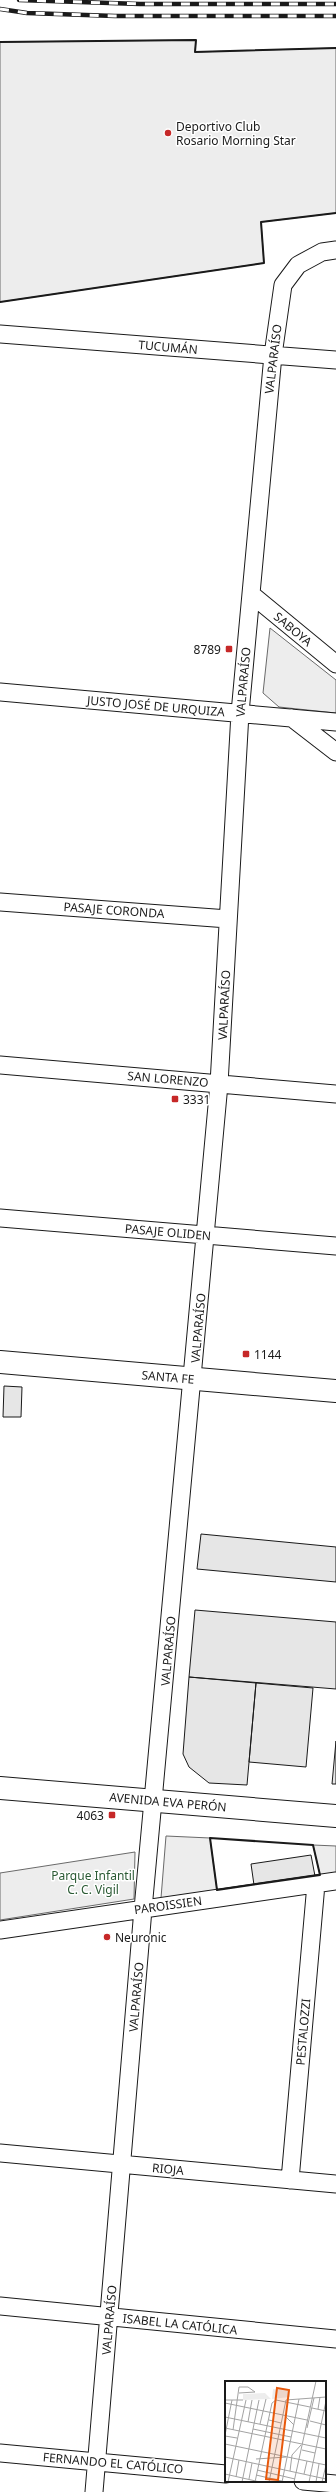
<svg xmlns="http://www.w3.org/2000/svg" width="336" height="2492" font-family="'Noto Sans',sans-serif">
  <rect width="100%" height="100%" fill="#fff"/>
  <path fill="#ededed" stroke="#6a6a6a" d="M196 40 195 52 336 48V213L261 222 264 263 0 302V42Z
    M270 628 336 680V713L279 707 263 693Z
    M166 1836 210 1838 217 1890 161 1898Z
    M313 1845 336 1846V1873L320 1875Z
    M135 1852 134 1899 0 1920V1873Z"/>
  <path fill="#e6e6e6" stroke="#1a1a1a" d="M4 1386 22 1387 21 1417H3Z
    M201 1534 336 1547V1582L197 1569Z
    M195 1610 336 1622V1689L189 1677Z
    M189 1677 256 1683 247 1785 209 1783 189 1767 183 1754Z
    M256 1683 313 1688 306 1767 249 1762Z
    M336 1741V1784H332Z
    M311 1855 315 1876 254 1885 251 1864Z"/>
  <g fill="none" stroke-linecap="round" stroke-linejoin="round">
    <defs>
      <path id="street" d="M0 334 336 360
        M251 594 336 664
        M0 692 336 722
        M292 718 336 752
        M0 902 228 919
        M0 1065 336 1094
        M0 1218 336 1246
        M0 1930 336 1881
        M0 2153 336 2184
        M290 2180 316 1884
        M0 2306 336 2339
        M0 2453 226 2474
        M303 2481 336 2484
        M94 2492 143 1909 219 1084 240 713 273 355 283 285 298 265 322 252 336 250"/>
      <path id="secondary" d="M0 1362 336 1391
        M0 1788 336 1816"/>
    </defs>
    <use href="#street" stroke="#1a1a1a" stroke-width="19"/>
    <use href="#secondary" stroke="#1a1a1a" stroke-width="24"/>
    <use href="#street" stroke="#fff" stroke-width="17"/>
    <use href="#secondary" stroke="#fff" stroke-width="22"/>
    <defs>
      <path id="rail" d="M19 0 140 4H336
        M0 9 27 13 115 16H336"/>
    </defs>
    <use href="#rail" stroke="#1a1a1a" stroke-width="4.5"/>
    <use href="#rail" stroke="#fff" stroke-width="3" stroke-dasharray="9" stroke-linecap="butt"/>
    <path stroke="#1a1a1a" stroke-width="2" d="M0 42 196 40 195 52 336 48
      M0 302 264 263 261 222 336 213
      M210 1838 313 1845 320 1875 217 1890Z"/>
  </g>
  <g fill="#c62828" stroke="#fff" stroke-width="1.5">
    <circle cx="168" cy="133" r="4"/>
    <rect x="225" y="645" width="8" height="8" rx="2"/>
    <rect x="171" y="1095" width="8" height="8" rx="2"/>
    <rect x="242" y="1350" width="8" height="8" rx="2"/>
    <rect x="108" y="1811" width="8" height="8" rx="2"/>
    <circle cx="107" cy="1937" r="4"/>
  </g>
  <g text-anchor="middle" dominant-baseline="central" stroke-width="3" stroke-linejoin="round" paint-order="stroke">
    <g font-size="12" fill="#1a1a1a" stroke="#fff" text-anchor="start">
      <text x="176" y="126">Deportivo Club<tspan x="176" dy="14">Rosario Morning Star</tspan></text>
      <text x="221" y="649" text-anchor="end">8789</text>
      <text x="183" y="1099">3331</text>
      <text x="254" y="1354">1144</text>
      <text x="104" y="1815" text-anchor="end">4063</text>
      <text x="115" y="1937">Neuronic</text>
    </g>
    <g font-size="12" fill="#1a1a1a" stroke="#fff">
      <text transform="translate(168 347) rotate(5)">TUCUMÁN</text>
      <text transform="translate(273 359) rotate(-83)">VALPARAÍSO</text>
      <text transform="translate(293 629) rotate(40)">SABOYA</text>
      <text transform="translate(243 682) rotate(-85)">VALPARAÍSO</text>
      <text transform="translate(156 706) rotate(5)">JUSTO JOSÉ DE URQUIZA</text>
      <text transform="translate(114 910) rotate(4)">PASAJE CORONDA</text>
      <text transform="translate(224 1005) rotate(-87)">VALPARAÍSO</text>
      <text transform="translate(168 1079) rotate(5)">SAN LORENZO</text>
      <text transform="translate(168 1232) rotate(5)">PASAJE OLIDEN</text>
      <text transform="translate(198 1328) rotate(-85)">VALPARAÍSO</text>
      <text transform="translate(168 1377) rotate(5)">SANTA FE</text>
      <text transform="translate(168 1651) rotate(-85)">VALPARAÍSO</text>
      <text transform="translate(168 1802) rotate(5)">AVENIDA EVA PERÓN</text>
      <text transform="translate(168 1905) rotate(-8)">PAROISSIEN</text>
      <text transform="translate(136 1997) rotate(-85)">VALPARAÍSO</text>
      <text transform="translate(303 2032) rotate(-85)">PESTALOZZI</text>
      <text transform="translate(168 2169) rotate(5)">RIOJA</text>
      <text transform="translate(109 2320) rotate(-85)">VALPARAÍSO</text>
      <text transform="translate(180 2324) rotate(6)">ISABEL LA CATÓLICA</text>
      <text transform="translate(113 2463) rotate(5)">FERNANDO EL CATÓLICO</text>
    </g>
    <g font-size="12" fill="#2b5a34" stroke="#fff">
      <text x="93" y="1875">Parque Infantil<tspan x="93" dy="14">C. C. Vigil</tspan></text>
    </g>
  </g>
  <g transform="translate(225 2381)">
    <rect width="101" height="101" fill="#fff"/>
    <path d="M48 8 65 10V16L47 18ZM40 12 46 18 18 19V13Z" fill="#ededed"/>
    <path fill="none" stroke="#a3a3a3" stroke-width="1" d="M14 12 30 11M0 19H18M0 22 82 39M87 27 101 30M93 28 95 16M60 35 69 44M0 36 101 57M44 39 56 42M85 40 101 44M23 41 27 19M35 43 41 18M0 47 101 68M82 47 89 17M28 48 66 56M8 49 14 6H23L30 11M0 54 7 19M0 55 12 57M0 63 101 84M77 69 90 72M0 76 101 98M31 78 61 76M32 89 70 98M65 90 67 74 76 64M0 93 35 101M79 93 82 80M31 94 61 101M11 96 14 79M24 98 27 82M3 101 21 19M17 101 34 19M30 101 47 22 51 19 85 26M44 101 61 19 101 16M57 101 74 18M69 101 91 0M84 101 101 20M91 101 94 83M97 101 101 84"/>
    <path fill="#e8590c" fill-opacity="0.15" stroke="#e8590c" stroke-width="2" d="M52 7 64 9 53 99 41 98Z"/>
    <rect width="101" height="101" fill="none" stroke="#1a1a1a" stroke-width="2"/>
  </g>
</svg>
